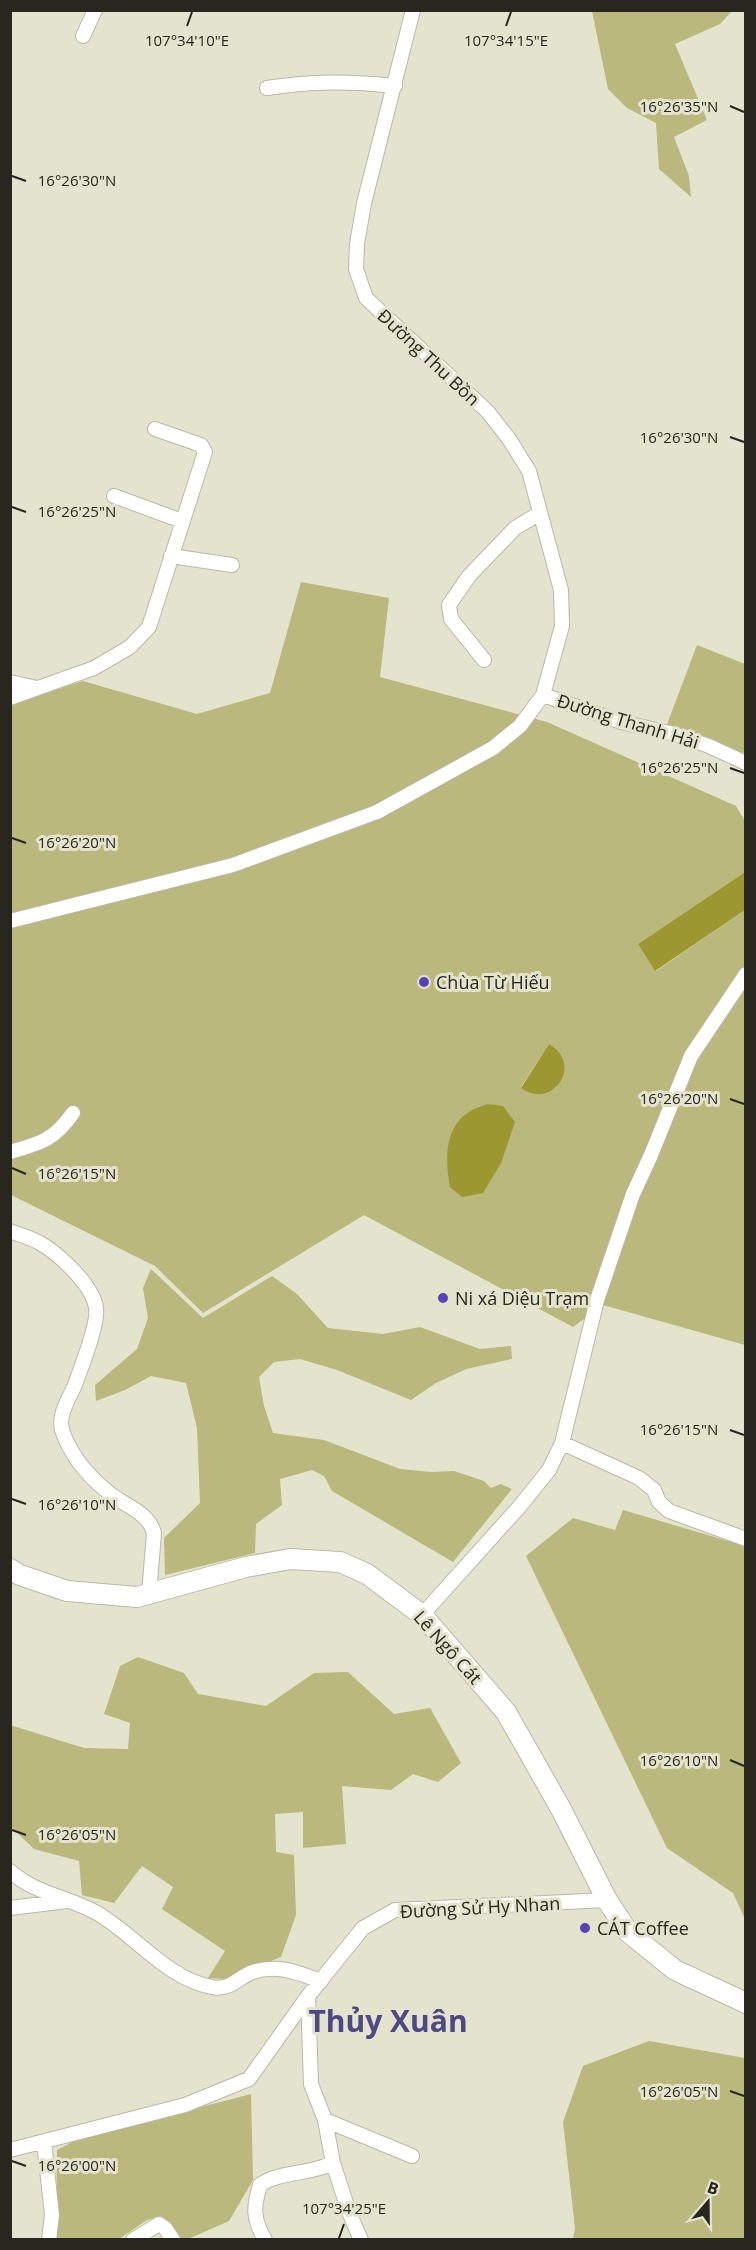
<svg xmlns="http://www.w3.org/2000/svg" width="756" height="2250" font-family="'Open Sans',sans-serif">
  <rect width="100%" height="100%" fill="#e4e3cd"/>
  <path fill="#bab87c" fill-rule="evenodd" d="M592 11H732L720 24 675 44 707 120 674 137 689 176 691 197 659 169 656 123 627 108 608 89Z
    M301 582 389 598 380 677 547 722 736 806 745 821V872L638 944 656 971 745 910V1345L603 1305 573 1327 364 1215 203 1313 155 1266 11 1195 10 704 83 681 197 714 270 693ZM549 1044 557 1087C546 1095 532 1096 521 1087Z
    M697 645 745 664 746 746 742 756 666 727Z
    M151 1269 203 1318 272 1276 297 1294 328 1328 383 1334 420 1327 480 1349 511 1346 512 1359 466 1369 436 1383 411 1400 337 1370 300 1359 274 1362 259 1377 264 1406 273 1433 324 1440 400 1469 431 1472 454 1471 484 1481 491 1488 501 1484 512 1489 453 1562 332 1491 324 1476 312 1470 280 1479 282 1505 256 1524 255 1553 165 1575 164 1538 200 1503 197 1428 186 1383 151 1376 125 1390 96 1401 95 1385 137 1349 148 1318 143 1288Z
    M623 1510 745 1546V1919L733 1893 667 1848 526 1556 573 1518 615 1530Z
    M138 1657 184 1673 198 1694 266 1706 314 1673 348 1672 394 1714 430 1708 461 1763 438 1782 413 1774 391 1790 342 1786 346 1844 303 1848V1812L275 1814 276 1852 294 1855 296 1915 281 1957 226 1979 208 1978 225 1951 162 1909 173 1887 142 1866 114 1903 82 1895 79 1861 34 1849 11 1827 10 1725 84 1748 128 1749 130 1723 104 1714 120 1666Z
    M649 2041 745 2058V2239H573L575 2228 563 2122 583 2066Z
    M251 2094 253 2180 229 2221 188 2239H178L160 2217 147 2220 119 2239 56 2240 57 2150 78 2139Z"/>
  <path fill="#9d9732" d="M745 872V910L655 971 638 944Z
    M549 1044C584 1064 553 1111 521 1088Z
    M487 1104 503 1106 515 1122 501 1163 483 1193 462 1197 450 1187C445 1161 444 1128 469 1112 474 1108 481 1107 487 1104Z"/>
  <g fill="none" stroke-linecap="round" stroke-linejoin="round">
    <defs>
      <path id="street" d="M83 36 95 10
        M267 88C313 81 350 81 395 86
        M114 496 182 521
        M171 556 232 565
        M484 660 451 619 449 605 469 576 515 528 540 513
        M10 682 37 688
        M543 695 621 722 674 734 709 746 746 763
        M10 698 94 668 130 647 149 627 205 452 201 445 155 429
        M10 921 233 865 377 812 493 748 520 726 543 695 562 626 561 590 529 471 509 439 488 412 366 298 356 269 357 244 364 203 413 10
        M10 1152C41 1143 54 1140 73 1113
        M10 1231C20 1235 32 1238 40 1243 59 1254 93 1285 96 1308 99 1323 80 1371 74 1387 68 1400 58 1416 62 1430 70 1454 88 1476 108 1492 124 1506 148 1511 154 1533L149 1594
        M562 1443 639 1478 654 1490 659 1502 669 1511 746 1539
        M422 1615 520 1506 549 1470 562 1443 597 1300 633 1194 651 1155 691 1056 746 974
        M10 1871C35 1894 69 1897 97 1913 135 1935 167 1979 212 1987 228 1991 237 1979 250 1973 275 1963 296 1972 321 1981
        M10 1908 67 1901
        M308 1996 311 2084 325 2120 333 2163 349 2212 361 2240
        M325 2120 412 2156
        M44 2142 52 2215 49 2240
        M10 2150 185 2105 249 2079 308 1996 363 1928 395 1910 607 1900
        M133 2240 159 2224 165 2228 173 2240
        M265 2240C253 2219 253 2208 260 2185 279 2171 309 2175 333 2163"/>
      <path id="secondary" d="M10 1569 20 1575 67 1591 137 1597 246 1567 290 1559 340 1562 367 1574 422 1615 506 1712 561 1809 607 1900 628 1932 675 1970 746 2003"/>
    </defs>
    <use href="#street" stroke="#bab9a4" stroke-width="16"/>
    <use href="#secondary" stroke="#bab9a4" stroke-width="22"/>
    <use href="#street" stroke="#fff" stroke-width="14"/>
    <use href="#secondary" stroke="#fff" stroke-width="20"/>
  </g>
  <path fill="none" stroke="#27271f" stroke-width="2" d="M187 26 192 12M506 26 511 12M730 106 744 112M12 176 26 181M730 437 744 442M12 507 26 512M730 768 744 773M12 838 26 843M730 1099 744 1104M12 1168 26 1174M730 1430 744 1435M12 1499 26 1504M730 1760 744 1766M12 1830 26 1835M730 2091 744 2096M12 2161 26 2166M339 2238 344 2224"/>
  <g fill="#5842ba" stroke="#e4e3cd" stroke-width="2">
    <circle cx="424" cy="982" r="6"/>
    <circle cx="443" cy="1298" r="6"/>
    <circle cx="585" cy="1928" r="6"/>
  </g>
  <g text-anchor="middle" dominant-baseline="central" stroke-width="6" stroke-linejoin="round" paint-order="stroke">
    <g font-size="18" fill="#27271f" stroke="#e4e3cd">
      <text transform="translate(429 357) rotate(43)">Đường Thu Bồn</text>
      <text transform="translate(628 721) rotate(17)">Đường Thanh Hải</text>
      <text transform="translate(448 1647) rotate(48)">Lê Ngô Cát</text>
      <text transform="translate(480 1907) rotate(-3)">Đường Sử Hy Nhan</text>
    </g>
    <g font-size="18" fill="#27271f" stroke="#e4e3cd" text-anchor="start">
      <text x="436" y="982">Chùa Từ Hiếu</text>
      <text x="455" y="1298">Ni xá Diệu Trạm</text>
      <text x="597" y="1928">CÁT Coffee</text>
    </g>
    <g font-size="30" font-weight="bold" fill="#4e4886" stroke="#e4e3cd">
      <text x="388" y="2020">Thủy Xuân</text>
    </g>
  </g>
  <g font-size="15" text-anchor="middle" fill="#27271f" stroke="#e4e3cd" stroke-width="6" stroke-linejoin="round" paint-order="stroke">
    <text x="506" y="46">107°34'15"E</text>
    <text x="187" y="46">107°34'10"E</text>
    <text x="679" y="112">16°26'35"N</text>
    <text x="77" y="186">16°26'30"N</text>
    <text x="679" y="443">16°26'30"N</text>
    <text x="77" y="517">16°26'25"N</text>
    <text x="679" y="773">16°26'25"N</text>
    <text x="77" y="848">16°26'20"N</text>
    <text x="679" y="1104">16°26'20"N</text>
    <text x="77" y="1179">16°26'15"N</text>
    <text x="679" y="1435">16°26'15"N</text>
    <text x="77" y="1510">16°26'10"N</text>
    <text x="679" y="1766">16°26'10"N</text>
    <text x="77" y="1840">16°26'05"N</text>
    <text x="679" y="2097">16°26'05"N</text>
    <text x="77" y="2171">16°26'00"N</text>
    <text x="344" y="2214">107°34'25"E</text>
  </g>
  <rect width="756" height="2250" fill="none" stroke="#27271f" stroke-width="24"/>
  <g transform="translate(708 2202) rotate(20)" stroke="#e4e3cd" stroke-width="4.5" paint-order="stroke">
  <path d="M0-4.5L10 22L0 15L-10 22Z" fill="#27271f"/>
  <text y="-9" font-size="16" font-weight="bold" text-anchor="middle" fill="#27271f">B</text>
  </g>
</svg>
